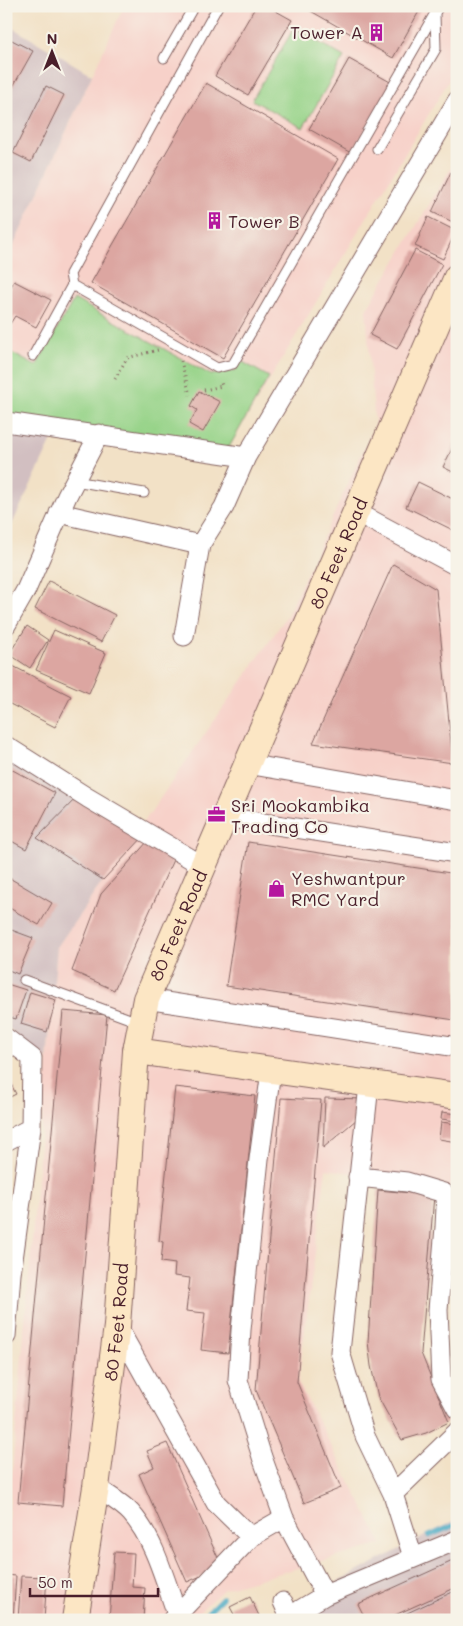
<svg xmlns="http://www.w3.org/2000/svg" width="463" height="1626" font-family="Mali,sans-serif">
  <rect width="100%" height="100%" fill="#f7f3e8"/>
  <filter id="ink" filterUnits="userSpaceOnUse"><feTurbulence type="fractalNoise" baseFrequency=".02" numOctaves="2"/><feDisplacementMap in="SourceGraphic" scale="10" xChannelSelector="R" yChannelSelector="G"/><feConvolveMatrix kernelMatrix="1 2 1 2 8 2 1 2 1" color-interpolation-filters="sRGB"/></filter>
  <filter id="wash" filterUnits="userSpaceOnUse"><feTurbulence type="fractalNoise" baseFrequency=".0096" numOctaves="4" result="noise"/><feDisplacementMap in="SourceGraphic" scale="20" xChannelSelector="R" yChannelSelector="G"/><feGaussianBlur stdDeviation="1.12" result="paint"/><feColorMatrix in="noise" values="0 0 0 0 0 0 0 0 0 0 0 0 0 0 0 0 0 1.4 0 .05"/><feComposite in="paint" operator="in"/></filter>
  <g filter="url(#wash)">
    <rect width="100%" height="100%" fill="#f2e1c6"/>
    <path fill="#f7d1c9" d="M124 6H457V67L228 449 6 417V262Z
      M457 158V1190L326 1169 298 1382 382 1544 224 1589 190 1620H6V1544L57 947 287 616 375 425 366 310Z"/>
    <path fill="#d2bfc1" d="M6 24 92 75 6 262Z
      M6 417 54 436 6 537Z
      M6 749 139 829 57 947 47 1060 6 1027Z
      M457 1519V1620H321L311 1596Z"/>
    <path fill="#96d388" stroke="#70795a" d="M294 28 344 57 303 128 252 100Z
      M74 299 211 375 236 370 241 361 269 377 228 449 6 417V350L36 366Z"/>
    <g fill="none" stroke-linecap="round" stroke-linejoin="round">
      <path stroke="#43a7c3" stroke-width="5" d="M429 1536 457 1524
        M200 1620 222 1598"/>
    </g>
    <g id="blocks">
      <path fill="#dca6a1" d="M256 6H267L292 20 248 95 215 76Z
        M302 6H422L393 58Z
        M6 37 33 51 6 99Z
        M349 59 392 83 351 153 309 129Z
        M206 83 338 159 223 358 91 283Z
        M46 86 64 95 31 162 13 153Z
        M451 172 457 175V224L432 212Z
        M428 217 456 231 443 259 415 246Z
        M415 250 442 264 397 349 370 335Z
        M14 281 51 300 36 327 15 316 6 330V296Z
        M199 391 220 402 203 432 189 424 197 410 191 406Z
        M457 439V474L443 467Z
        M418 482 457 501V532L406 507Z
        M393 564 436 589 453 763 313 743Z
        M49 581 115 615 101 642 35 609Z
        M27 626 48 640 30 668 9 654Z
        M54 630 106 653 89 693 36 670Z
        M7 663 71 696 55 727 6 702Z
        M9 768 55 793 26 849 6 838V773Z
        M80 794 145 835 103 880 37 838Z
        M148 841 177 851 114 990 72 971 101 894Z
        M248 842 457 874V1006L455 1020 226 986Z
        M6 876 52 903 39 925 6 906Z
        M6 928 33 938 18 974 6 969Z
        M7 984 26 990 16 1019 6 1016Z
        M30 992 56 1000 47 1032 21 1024Z
        M63 1011 107 1015 62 1506 18 1502Z
        M9 1080 16 1094 6 1099V1082Z
        M175 1087 255 1096 228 1353 201 1350 205 1313 186 1311 190 1278 174 1276 175 1264 161 1262 163 1242 159 1241Z
        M281 1098 321 1100 297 1382 341 1488 304 1503 256 1390Z
        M325 1098 365 1099 364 1113 323 1148Z
        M442 1112 457 1114V1121L441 1119Z
        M441 1122 457 1124V1142L439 1139Z
        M378 1190 434 1195 421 1353 449 1422 426 1433 402 1440 378 1397 371 1366 368 1342Z
        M6 1208 18 1209V1221H6Z
        M455 1296H457V1356H451Z
        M167 1443 222 1567 187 1582 139 1474 154 1467 147 1451Z
        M114 1552 134 1553 132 1587 145 1588 143 1620H109Z
        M457 1559V1587L384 1620H366L358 1604Z
        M6 1575 16 1576 13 1620H6Z
        M21 1576 47 1577 44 1620H18Z
        M457 1590V1620H392Z
        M250 1597 261 1620H237L230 1607Z"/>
    </g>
  </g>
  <g filter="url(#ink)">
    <use href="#blocks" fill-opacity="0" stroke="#856361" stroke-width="1"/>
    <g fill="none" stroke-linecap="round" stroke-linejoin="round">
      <defs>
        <path id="lane" d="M218 6 70 274 72 285 217 368 233 364 439 6
          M164 58 194 6
          M377 149 436 49 435 14
          M33 356 72 285
          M75 481 144 493
          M24 980 138 1022"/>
        <path id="street" d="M6 422 246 457
          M356 512 457 566
          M59 513 200 545
          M6 625 26 590 67 496 99 434
          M184 636 200 545 224 507 246 457 457 101
          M6 746 88 798 203 866
          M247 764 457 800
          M224 817 457 853
          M146 999 457 1047
          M6 1038 32 1058 31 1128 11 1274 6 1336
          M271 1071 259 1159 241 1330 238 1380 262 1457 284 1518 325 1595
          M369 1085 340 1352 365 1436 393 1494 413 1557
          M6 1141 31 1128
          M358 1177 407 1182 444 1193 446 1207 445 1227 438 1310 441 1379 457 1409
          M117 1326 216 1503 251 1537 284 1518
          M96 1487C107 1495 122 1503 131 1513 155 1540 165 1581 177 1614
          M393 1494 457 1432
          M283 1602 291 1620
          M172 1620 251 1537
          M305 1620 300 1610 325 1595 457 1540"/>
        <g id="secondary">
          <path d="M136 1051 457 1096"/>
          <path id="s1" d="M75 1620 96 1487 117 1326 136 1051 146 999 457 277"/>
        </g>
      </defs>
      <use href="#lane" stroke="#856361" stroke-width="11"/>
      <use href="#street" stroke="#856361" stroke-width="21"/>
      <use href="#secondary" stroke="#856361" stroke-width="28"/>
      <path stroke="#856361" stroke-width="3" stroke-dasharray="1 4" stroke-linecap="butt" d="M181 361 190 395
        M115 379 127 358 158 350
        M204 390 222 386 220 380"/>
      <use href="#lane" stroke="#fff" stroke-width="9"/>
      <use href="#street" stroke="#fff" stroke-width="19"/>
      <use href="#secondary" stroke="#fce6c4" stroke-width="26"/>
    </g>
  </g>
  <defs>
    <symbol id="building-bare" viewBox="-9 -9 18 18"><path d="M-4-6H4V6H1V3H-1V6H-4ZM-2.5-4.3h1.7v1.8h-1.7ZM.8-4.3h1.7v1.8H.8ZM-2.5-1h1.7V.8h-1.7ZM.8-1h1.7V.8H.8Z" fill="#b5179e" stroke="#f7f3e8" stroke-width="2.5" paint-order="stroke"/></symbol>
    <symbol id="office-bare" viewBox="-9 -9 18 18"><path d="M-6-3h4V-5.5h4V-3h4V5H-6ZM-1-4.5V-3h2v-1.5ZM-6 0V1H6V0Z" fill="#b5179e" stroke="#f7f3e8" stroke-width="2.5" paint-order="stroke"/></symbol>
    <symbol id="shop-bare" viewBox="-9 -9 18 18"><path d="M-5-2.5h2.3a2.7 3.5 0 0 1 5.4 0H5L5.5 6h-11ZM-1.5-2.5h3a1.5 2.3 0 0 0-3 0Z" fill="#b5179e" stroke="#f7f3e8" stroke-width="2.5" paint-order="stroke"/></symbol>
  </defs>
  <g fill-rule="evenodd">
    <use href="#building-bare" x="364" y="20" width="25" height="25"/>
    <use href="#building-bare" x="202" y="208" width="25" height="25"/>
    <use href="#office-bare" x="204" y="802" width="25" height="25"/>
    <use href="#shop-bare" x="264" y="876" width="25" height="25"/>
  </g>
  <g text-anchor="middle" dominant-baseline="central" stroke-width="4.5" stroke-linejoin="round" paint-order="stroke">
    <g font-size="18" fill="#4a1f2b" stroke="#f7f3e8" text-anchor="start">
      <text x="363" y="32" text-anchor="end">Tower A</text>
      <text x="228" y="221">Tower B</text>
      <text x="231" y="805">Sri Mookambika<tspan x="231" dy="21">Trading Co</tspan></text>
      <text x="291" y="878">Yeshwantpur<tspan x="291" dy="21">RMC Yard</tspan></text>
    </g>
    <g font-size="18" fill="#4a1f2b" stroke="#f7f3e8">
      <text stroke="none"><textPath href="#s1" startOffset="1111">80 Feet Road</textPath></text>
      <text stroke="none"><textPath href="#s1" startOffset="706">80 Feet Road</textPath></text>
      <text stroke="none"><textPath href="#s1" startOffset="301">80 Feet Road</textPath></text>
    </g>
  </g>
  <rect width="463" height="1626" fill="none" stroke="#f7f3e8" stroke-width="25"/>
  <g transform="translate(52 52)" stroke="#f7f3e8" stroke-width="4" paint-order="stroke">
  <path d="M0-4L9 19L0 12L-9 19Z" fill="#4a1f2b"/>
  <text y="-8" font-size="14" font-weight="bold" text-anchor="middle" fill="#4a1f2b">N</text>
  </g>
  <path d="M30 1588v8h128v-8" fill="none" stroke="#4a1f2b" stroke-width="2.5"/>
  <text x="38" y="1588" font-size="15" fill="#4a1f2b" stroke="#f7f3e8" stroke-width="4" paint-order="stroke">50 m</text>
</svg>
